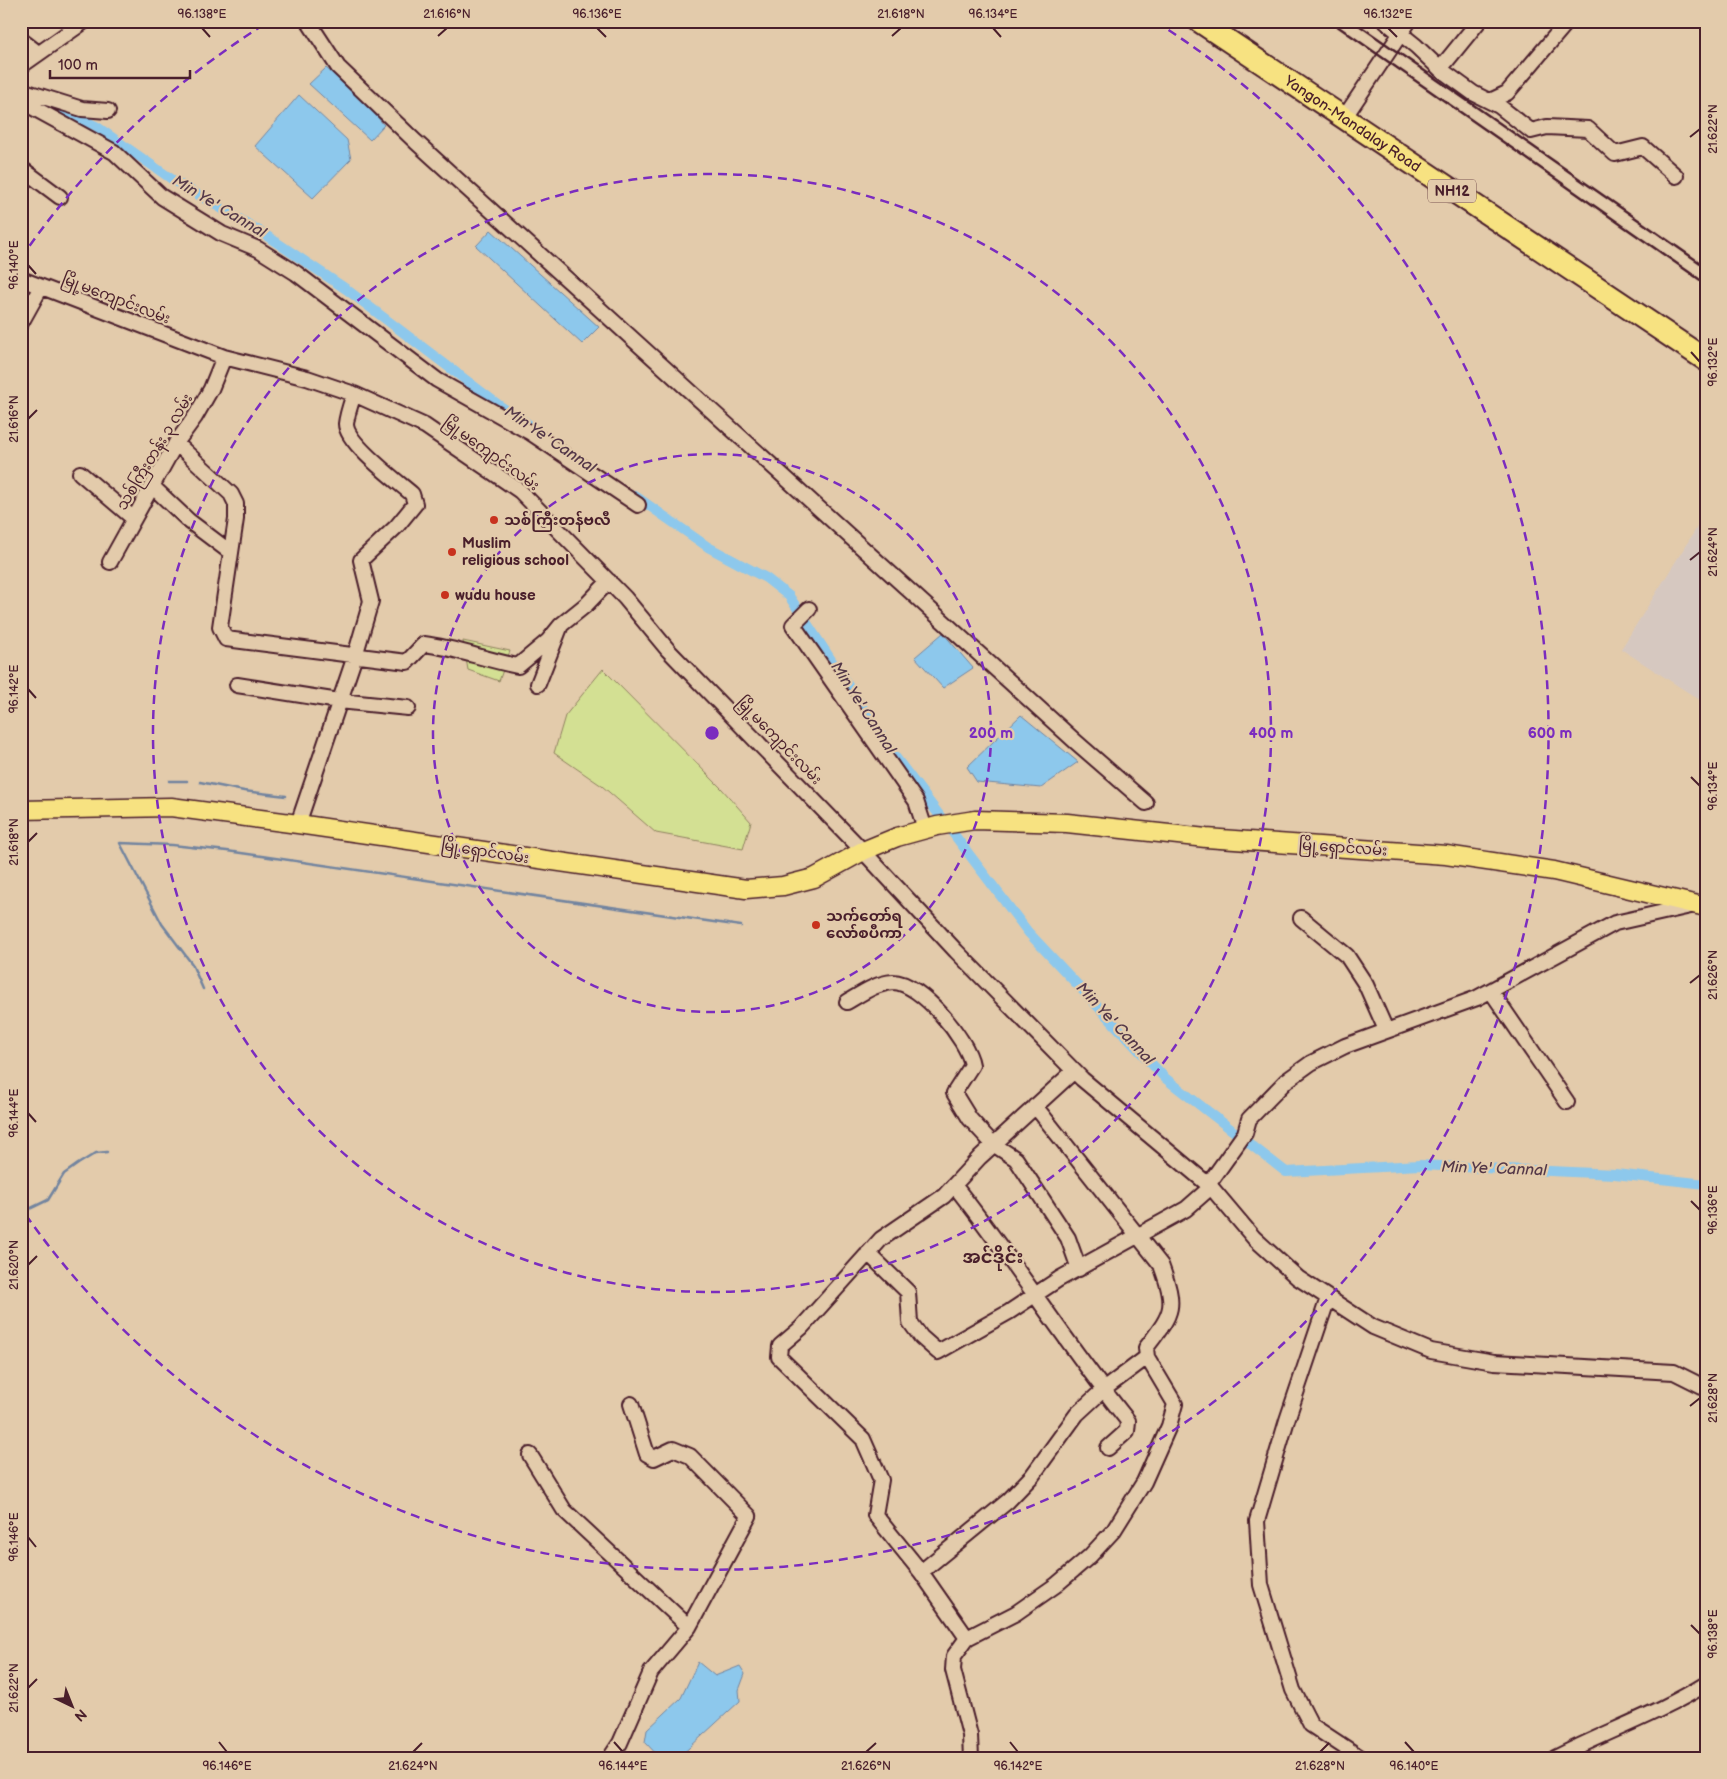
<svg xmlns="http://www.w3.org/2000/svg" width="1727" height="1779" font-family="'Balsamiq Sans','Noto Sans Myanmar',sans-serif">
  <rect width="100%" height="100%" fill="#e3cbab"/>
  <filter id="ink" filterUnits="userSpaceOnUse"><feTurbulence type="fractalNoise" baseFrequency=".02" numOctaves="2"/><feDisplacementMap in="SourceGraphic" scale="10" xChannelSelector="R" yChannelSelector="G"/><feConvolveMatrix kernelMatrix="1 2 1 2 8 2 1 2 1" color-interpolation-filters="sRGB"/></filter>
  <g filter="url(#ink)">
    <path fill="#d6c8c0" d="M1706 513V704L1621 649Z"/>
    <path fill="#d3e093" stroke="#8e805f" d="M463 641 510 651 499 681 468 670Z
      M603 669 722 789 751 822 743 849 656 833 602 786 554 753 565 716Z"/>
    <path fill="#8dc8ec" stroke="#72849f" d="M326 68 357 93 384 125 370 140 309 84Z
      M299 95 347 140 351 159 313 198 255 146Z
      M491 230 599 327 582 344 476 246Z
      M943 633 973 668 943 688 915 657Z
      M1021 715 1078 762 1041 788 977 782 967 767Z
      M698 1662 715 1676 740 1666 745 1674 739 1690 740 1701 678 1758H660L645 1742 647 1730 681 1698Z"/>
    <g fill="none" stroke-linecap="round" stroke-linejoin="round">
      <path stroke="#72849f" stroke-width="2.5" d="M169 781H187
        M200 782 244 791 286 796
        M203 989 192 964 162 924 120 843 172 845 227 851 741 926
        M21 1213 48 1200 64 1174 78 1164 96 1153 107 1152"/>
      <path stroke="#8dc8ec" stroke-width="10" d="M41 102 96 126 173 180 258 230 346 289 500 406 528 424
        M634 495 708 547 766 578 789 596 893 754 1028 932 1165 1078 1286 1172 1420 1165 1615 1174 1706 1184"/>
      <defs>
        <path id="minor" d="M308 21 338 67 416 142 1076 742 1146 803
          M1385 21 1416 46 1440 69 1473 93 1499 106 1531 131 1547 127 1588 129 1615 154 1643 147 1676 176
          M21 40 38 53
          M21 66 85 21
          M1440 69 1479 21
          M21 90 82 109 108 111
          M21 101 114 152 162 197 222 234 258 249 296 273 437 380 531 433 638 505
          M1490 101 1507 93 1568 21
          M1344 118 1409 21
          M21 168 60 197
          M21 279 224 357 307 378 354 394 425 426 520 491 625 598 668 650 863 851 956 951 1082 1079 1211 1187 1254 1238 1298 1278 1373 1327 1431 1351 1494 1362 1674 1372 1706 1388
          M21 323 41 287
          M176 443 231 494 236 504V519L220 627 226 639 407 662 424 644C456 648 486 660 518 666L548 641 561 625
          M80 473 134 519
          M152 486 189 521 230 552
          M110 562 176 443 195 417 211 389 224 357
          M809 609 793 625 916 801 925 829
          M538 684 561 625 587 604 609 581
          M237 685 339 701 408 708
          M298 824 355 656 371 601 361 560 397 526 415 504 412 494C397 481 346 443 346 424 347 414 351 403 354 394
          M1301 918 1347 956 1366 985 1386 1030
          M1491 991 1567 1102
          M847 1002C861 994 876 983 893 982 920 982 968 1040 972 1065L954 1093 970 1119 993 1144 1016 1159 1068 1238 1079 1269
          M954 1185C1015 1262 1067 1345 1128 1421L1127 1431 1108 1448
          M1208 1185 1245 1133 1249 1119 1286 1081 1311 1063 1345 1046 1477 998 1615 923 1695 905
          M868 1253 908 1292 910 1322 921 1337 938 1352 1009 1312 1059 1279 1186 1209 1211 1187
          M1328 1298 1287 1420 1257 1521 1261 1585 1293 1690 1311 1725 1361 1758
          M530 1455 564 1510 689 1627
          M921 1572 1008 1501 1032 1476 1077 1414 1103 1390 1147 1357
          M967 1638 921 1572 875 1515 881 1480 863 1439 779 1357 780 1346 801 1328 881 1239 944 1196 980 1157 1074 1071
          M610 1758 620 1743 651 1672 689 1627 749 1516 690 1456 673 1449 654 1458 647 1454 631 1404
          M971 1758 970 1735 953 1670 954 1656 967 1638 1016 1613 1056 1585 1090 1556 1114 1530 1144 1482 1169 1426 1175 1404 1147 1357 1146 1348C1173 1312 1177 1309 1161 1265L1035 1106
          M1555 1758C1605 1732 1658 1714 1706 1684"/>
        <path id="major" d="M21 810 171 807 298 824 746 889 783 886 814 878 863 851 897 837 937 826 975 820 1067 823 1206 838 1446 855 1554 871 1706 907"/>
        <g id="highway">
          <path id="s1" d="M1199 21 1706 360"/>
        </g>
      </defs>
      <use href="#minor" stroke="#4a1f2b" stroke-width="18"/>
      <use href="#major" stroke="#4a1f2b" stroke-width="21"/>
      <use href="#highway" stroke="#4a1f2b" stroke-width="25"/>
      <use href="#minor" stroke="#e3cbab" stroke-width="14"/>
      <use href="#major" stroke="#f7e281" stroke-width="18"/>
      <use href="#highway" stroke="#f7e281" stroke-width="21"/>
      <path stroke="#4a1f2b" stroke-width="2.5" d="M1330 21 1706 284
        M1353 21 1706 267"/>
    </g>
  </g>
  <path fill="none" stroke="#4a1f2b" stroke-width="2" d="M202 28 210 37M597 28 606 37M993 28 1001 37M1388 28 1397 37M438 36 447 28M892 36 901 28M1690 137 1700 129M28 265 36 274M1691 352 1700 362M28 419 37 410M1690 560 1700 552M28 689 36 698M1691 777 1700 786M28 842 37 833M1690 983 1700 975M28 1113 36 1122M1691 1201 1700 1210M28 1265 37 1256M1690 1406 1700 1398M28 1537 36 1547M1691 1625 1700 1634M28 1688 37 1679M219 1742 227 1752M614 1742 623 1752M1010 1742 1018 1752M1405 1742 1414 1752M413 1752 422 1743M866 1752 876 1743M1320 1752 1329 1743"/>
  <g fill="none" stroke="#7b2cbf" stroke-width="2.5" stroke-dasharray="9 6">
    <circle cx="712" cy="733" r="279"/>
    <circle cx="712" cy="733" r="559"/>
    <path d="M21 258A838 838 0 0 1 268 22M1156 22A838 838 0 1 1 21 1208"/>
  </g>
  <g fill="#c8321e" stroke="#e3cbab" stroke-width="2">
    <circle cx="494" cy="520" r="5"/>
    <circle cx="452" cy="552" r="5"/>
    <circle cx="445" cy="595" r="5"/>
    <circle cx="816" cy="925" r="5"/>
  </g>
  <g text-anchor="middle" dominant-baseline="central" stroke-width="4.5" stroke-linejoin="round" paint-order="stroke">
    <rect fill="#e3cbab" stroke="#785351" stroke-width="1" x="1428" y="179.5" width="48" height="23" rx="4"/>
    <g font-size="14" font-weight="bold" fill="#4a1f2b">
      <text x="1452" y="191">NH12</text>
    </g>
    <g font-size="15" fill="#4a1f2b" stroke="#e3cbab">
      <text stroke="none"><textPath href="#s1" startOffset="185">Yangon-Mandalay Road</textPath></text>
      <text transform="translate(116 299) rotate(21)">မြို့မကျောင်းလမ်း</text>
      <text transform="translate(155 452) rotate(-59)">သစ်ကြီးတန်း ၃ လမ်း</text>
      <text transform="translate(491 454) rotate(36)">မြို့မကျောင်းလမ်း</text>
      <text transform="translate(779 741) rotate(46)">မြို့မကျောင်းလမ်း</text>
      <text transform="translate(1343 848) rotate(4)">မြို့ရှောင်လမ်း</text>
      <text transform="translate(485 852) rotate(9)">မြို့ရှောင်လမ်း</text>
    </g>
    <g font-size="15" font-weight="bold" fill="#4a1f2b" stroke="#e3cbab" text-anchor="start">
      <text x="504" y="520">သစ်ကြီးတန်ဗလီ</text>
      <text x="462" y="543">Muslim<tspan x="462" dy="17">religious school</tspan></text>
      <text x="455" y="595">wudu house</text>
      <text x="826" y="916">သက်တော်ရ<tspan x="826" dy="17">လော်စပီကာ</tspan></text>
    </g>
    <g font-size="16" font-style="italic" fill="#543848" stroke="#e3cbab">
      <text transform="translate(219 207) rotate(31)">Min Ye' Cannal</text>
      <text transform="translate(550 440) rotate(34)">Min Ye' Cannal</text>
      <text transform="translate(863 708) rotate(57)">Min Ye' Cannal</text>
      <text transform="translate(1115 1024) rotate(47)">Min Ye' Cannal</text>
      <text transform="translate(1494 1169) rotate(2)">Min Ye' Cannal</text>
    </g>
    <g font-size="18" font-weight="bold" fill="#4a1f2b" stroke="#e3cbab">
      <text x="993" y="1257">အင်ဒိုင်း</text>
    </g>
  </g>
  <circle cx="712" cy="733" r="8" fill="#7b2cbf" stroke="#e3cbab" stroke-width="2.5"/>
  <g font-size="15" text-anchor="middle" font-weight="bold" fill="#7b2cbf" stroke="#e3cbab" stroke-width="4.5" stroke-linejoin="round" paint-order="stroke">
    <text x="991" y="738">200 m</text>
    <text x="1271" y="738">400 m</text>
    <text x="1550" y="738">600 m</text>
  </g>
  <rect width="1727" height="1779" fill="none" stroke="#e3cbab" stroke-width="55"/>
  <g transform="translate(72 1706) rotate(137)" stroke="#e3cbab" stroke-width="4" paint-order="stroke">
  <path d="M0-4L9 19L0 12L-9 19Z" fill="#4a1f2b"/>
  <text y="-8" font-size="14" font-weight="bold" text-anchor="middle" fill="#4a1f2b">N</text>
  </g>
  <path d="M50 70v8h140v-8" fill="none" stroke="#4a1f2b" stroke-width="2.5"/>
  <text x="58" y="70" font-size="15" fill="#4a1f2b" stroke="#e3cbab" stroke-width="4" paint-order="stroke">100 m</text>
  <rect x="28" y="28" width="1672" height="1724" fill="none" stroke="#4a1f2b" stroke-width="2"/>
  <g font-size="12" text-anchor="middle" fill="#4a1f2b">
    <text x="202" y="18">96.138°E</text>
    <text x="447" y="18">21.616°N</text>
    <text x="597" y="18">96.136°E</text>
    <text x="901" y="18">21.618°N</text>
    <text x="993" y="18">96.134°E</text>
    <text x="1388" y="18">96.132°E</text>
    <text transform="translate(1713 129) rotate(-90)" y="4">21.622°N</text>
    <text transform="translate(14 265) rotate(-90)" y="4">96.140°E</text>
    <text transform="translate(1713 362) rotate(-90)" y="4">96.132°E</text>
    <text transform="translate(14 419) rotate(-90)" y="4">21.616°N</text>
    <text transform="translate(1713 552) rotate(-90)" y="4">21.624°N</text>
    <text transform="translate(14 689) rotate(-90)" y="4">96.142°E</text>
    <text transform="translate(1713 786) rotate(-90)" y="4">96.134°E</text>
    <text transform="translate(14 842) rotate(-90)" y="4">21.618°N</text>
    <text transform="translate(1713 975) rotate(-90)" y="4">21.626°N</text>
    <text transform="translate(14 1113) rotate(-90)" y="4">96.144°E</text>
    <text transform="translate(1713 1210) rotate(-90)" y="4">96.136°E</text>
    <text transform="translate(14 1265) rotate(-90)" y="4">21.620°N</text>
    <text transform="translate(1713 1398) rotate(-90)" y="4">21.628°N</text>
    <text transform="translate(14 1537) rotate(-90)" y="4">96.146°E</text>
    <text transform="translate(1713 1634) rotate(-90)" y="4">96.138°E</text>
    <text transform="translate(14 1688) rotate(-90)" y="4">21.622°N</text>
    <text x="227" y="1770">96.146°E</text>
    <text x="413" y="1770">21.624°N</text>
    <text x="623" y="1770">96.144°E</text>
    <text x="866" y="1770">21.626°N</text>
    <text x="1018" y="1770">96.142°E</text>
    <text x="1320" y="1770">21.628°N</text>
    <text x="1414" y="1770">96.140°E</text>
  </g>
</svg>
